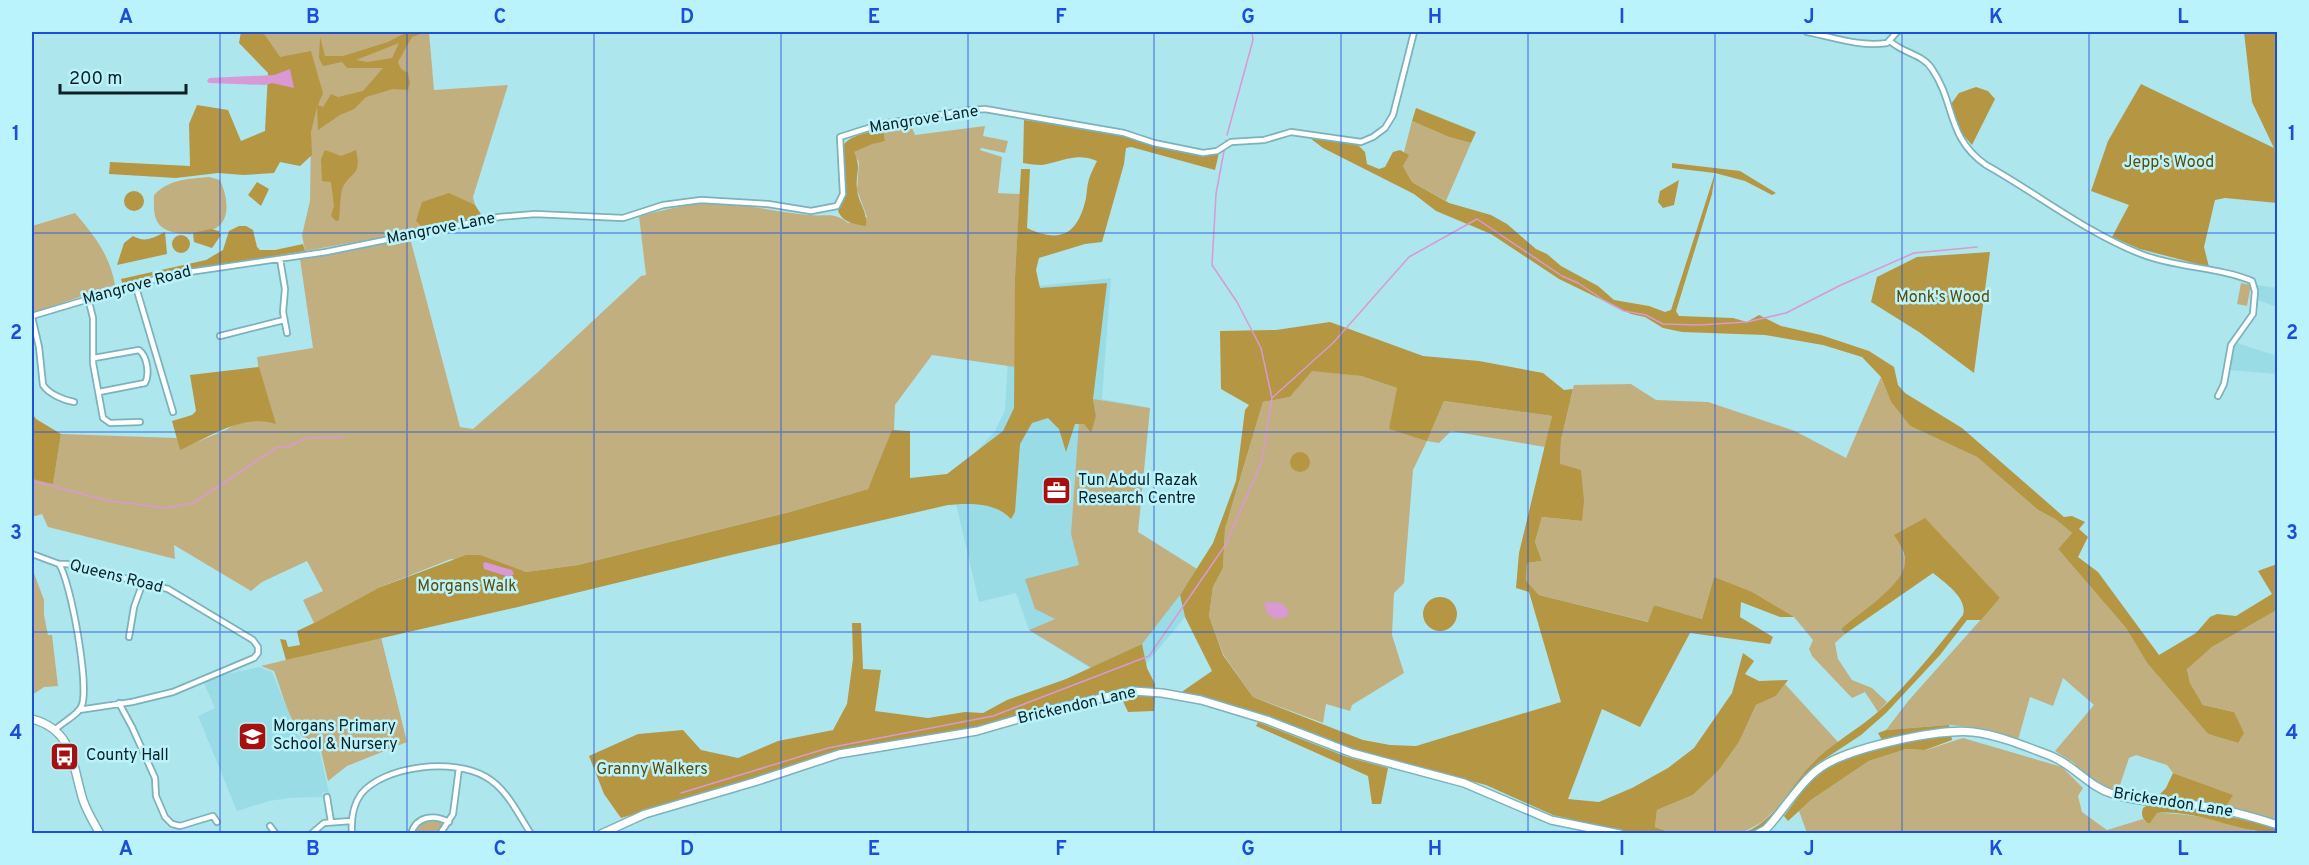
<svg xmlns="http://www.w3.org/2000/svg" width="2309" height="865" font-family="Overpass,sans-serif">
  <rect width="100%" height="100%" fill="#aee6ee"/>
  <path fill="#99dce6" d="M1111 278 1102 399 1150 408 1138 532 1197 569 1180 595 1185 617 1125 690 1029 630 1016 593 979 602 956 504 973 502 977 451 995 431 1005 410 1012 289Z
    M2257 285 2277 288V307L2257 300Z
    M2234 342 2277 356V374L2229 370Z
    M259 667 272 672 297 733 306 745 320 753 329 793 323 792 322 797 290 798 269 801 237 811 198 716 215 708 204 683 222 675Z"/>
  <path fill="#c2af80" d="M263 32H429L434 90 508 85 473 197 475 205 484 219 305 251 302 235 310 201 311 132 279 57Z
    M1412 121 1449 137 1471 143 1446 201 1412 182 1403 166 1408 155 1404 152Z
    M911 125 915 135 985 126 983 136 1008 141 1005 153 981 148 980 150 1002 157 998 193 1020 194 1015 278V367L932 355 895 405 894 430 868 489 790 512 578 565 526 572 507 566 451 559 378 588 314 623 303 600 323 591 307 561 262 582 251 591 174 545 175 559 48 527 42 514 32 517V479L53 483 61 434 177 438 180 449 226 430C236 422 252 419 265 421L257 357 313 348 300 259 410 238 460 427 473 429 538 372 641 276 646 275 639 216C662 211 684 204 708 203 742 203 775 212 809 215 826 217 834 211 848 223L867 217 857 190 859 162 853 152 872 143 885 141 883 129H899Z
    M209 177 220 180C226 193 231 214 220 225 208 237 168 238 158 223 153 215 154 205 154 195 169 179 188 179 209 177Z
    M75 213C94 235 110 255 115 285L32 313V226Z
    M2241 283 2251 285 2247 306 2237 304Z
    M1312 370 1361 376 1397 388 1427 441 1444 401 1552 416 1545 447 1451 431 1439 443 1427 441 1413 470 1404 583 1394 593 1392 635 1404 673 1352 705 1350 711 1326 704 1323 723 1253 697 1223 654 1209 616 1213 587 1223 568 1225 529 1263 402 1290 397Z
    M1881 377 1891 402 1910 426 1977 457 2038 510 2055 519 2072 533 2058 549 2126 628 2147 663 2208 734 2238 743 2234 712 2203 705 2190 683 2187 668 2212 647 2277 610V823L2225 808 2232 795 2173 773 2167 765 2136 755 2129 758 2117 794 2092 783 2074 763 2055 751 2094 705 2063 678 2053 706 2030 697 2018 740 1971 727 1949 725 1886 730 1909 700 2000 598 1902 549C1904 555 1906 561 1905 567 1899 588 1859 615 1841 629L1845 634 1835 643 1838 659 1852 680 1872 688 1887 702 1878 712 1865 692 1852 698 1812 656 1809 649 1813 640 1794 617 1714 577 1702 619 1654 605 1649 622 1539 595 1526 582 1527 563 1542 561 1535 542 1542 517 1582 521 1560 464 1561 440 1574 385 1631 384 1656 400 1708 402 1795 431 1846 458Z
    M1093 399 1150 408 1138 532 1197 569 1180 595 1142 644 1092 668 1029 630 1055 619 1035 609 1025 579 1079 565 1071 534 1079 422 1084 424 1090 432 1096 416Z
    M32 568 44 600V615L48 635H52L58 686 44 687 32 695Z
    M381 637 407 742 347 766 328 781 321 751C292 738 285 699 274 671L261 666Z
    M1785 684 1838 742 1813 763 1776 809 1762 822 1744 832 1672 833 1655 827 1657 810 1693 795 1719 770 1739 742 1756 705 1776 696Z
    M1963 738 2062 767 2083 788 2078 796 2082 812 2107 830 2143 819 2147 823 2157 813H2163C2196 814 2229 822 2260 833H1807L1799 811 1811 800 1869 761 1906 749 1926 750Z
    M435 818 443 823 437 833 412 834 421 820Z"/>
  <path fill="#b59643" fill-rule="evenodd" d="M241 32H263L280 57 311 51 323 93 318 105 323 107 331 94 338 97 363 91 383 68H347L342 62 323 66 319 58 320 37 325 56H343L388 42 407 32H426L412 37 398 62 401 69 408 73 410 83 408 90 393 89 366 97 354 109 340 115 318 130 317 107 311 132 312 155 300 166 280 162 274 173 244 175 218 173 176 178 109 174 110 162 190 166 189 124 197 105 228 110 241 141 265 131 268 73 239 43ZM399 43 392 58 367 62 356 60Z
    M2244 32H2277V203L2225 198 2215 200 2204 247 2209 267 2140 249 2112 237 2129 205 2091 191 2108 141 2141 84 2274 148 2252 102Z
    M1976 87 1988 91 1995 99 1972 145 1959 130 1951 104 1959 93Z
    M1416 108 1476 132 1471 143 1449 137 1412 121Z
    M1024 120C1058 125 1092 129 1125 135 1151 140 1194 163 1219 153L1215 170 1131 147 1126 148 1124 164 1102 242 1085 244 1039 258 1036 270 1040 288 1107 283 1093 399 1096 416 1091 433 1084 424H1075L1066 452 1059 429 1048 418 1032 423 1020 444 1015 512 1011 519C996 502 969 503 948 505L727 556 518 607 286 660 280 639 286 640 288 647 300 645 297 631 314 623 378 588 466 555H480L526 572 578 565 790 512 868 489 892 430 910 431V478L947 474 1003 431 1014 408 1015 277 1021 169H1030L1027 228C1061 244 1078 234 1086 198 1087 192 1087 185 1089 179 1091 173 1094 167 1097 161 1075 152 1063 162 1042 165 1036 165 1029 164 1023 163Z
    M883 129 885 141 872 144 854 152C862 168 855 174 857 189 858 203 868 211 866 226 855 224 843 223 838 211 852 190 840 170 842 147 850 134 869 133 883 129Z
    M1306 135 1358 145 1365 152 1367 164 1379 169 1385 167 1393 152 1400 150 1409 155 1403 166 1412 182 1449 203 1491 215 1507 224 1536 249 1547 254 1561 266 1598 286 1614 300 1649 306 1665 312 1671 310 1715 173 1672 168V163L1740 171 1776 193 1772 195 1745 181 1715 173 1712 194 1676 311 1679 316 1733 318 1747 322 1759 315 1781 326 1821 335 1869 351 1894 367 1898 385 1905 393 1962 428 2064 517 2072 516 2085 522 2079 529 2088 537 2078 557 2098 572 2159 655 2196 633 2210 617 2217 614 2236 616 2272 594 2258 571 2277 564V610L2212 647 2187 669 2190 683 2203 705 2234 712 2244 733 2238 743 2208 734 2147 663 2126 628 2058 549 2072 533 2055 519 2038 510 1977 457 1910 426 1891 402 1881 377 1862 357 1823 345 1765 335 1682 332 1663 328 1645 317 1631 314 1559 279 1491 234 1436 211 1414 194 1323 148Z
    M325 150 341 156 356 150C362 176 352 170 343 187 340 192 340 213 339 220L336 221 331 216 334 206 331 182 322 181 321 159Z
    M1679 180 1674 205 1663 208 1658 202 1660 191Z
    M257 182 269 189 261 206 248 195Z
    M124 201a10 10 0 1 1 20 0a10 10 0 1 1-20 0Z
    M449 193 475 205 483 218 425 230 416 221 422 202Z
    M239 226H246L253 230 257 247 260 250H275L303 244 305 251 149 276 123 286 121 279 206 260 223 250 229 231Z
    M211 229 219 231 221 235 212 248 194 242 193 233Z
    M165 232 167 254 117 265 124 243 133 236C145 243 153 238 165 232Z
    M172 244a9 9 0 1 1 18 0a9 9 0 1 1-18 0Z
    M1990 252 1974 373 1919 332 1871 302 1877 277 1917 257Z
    M1330 322 1423 356 1479 361 1543 373 1564 390 1573 389 1561 440 1560 464 1581 470 1584 501 1582 521 1542 517 1535 542 1542 561 1527 563 1526 581 1539 595 1648 622 1654 605 1702 619 1714 577 1752 592 1794 617H1780L1741 602 1740 617 1773 637 1770 644 1690 633 1640 727 1602 709 1568 799 1599 802 1632 788 1668 768 1694 748 1732 693 1743 653 1754 661 1745 674 1759 681 1788 680 1776 696 1756 705 1739 742 1719 770 1693 795 1657 810 1655 827 1672 833 1634 834 1553 815 1486 785 1364 753 1274 719 1182 693 1183 691 1212 671 1185 617 1180 595 1213 543 1236 481 1245 410 1249 405 1221 389 1220 331 1276 330ZM1312 371 1361 376 1397 388 1389 429 1427 441 1444 401 1552 416 1519 553 1516 588 1529 592 1561 702 1416 746 1390 745 1363 740 1253 697 1223 655 1209 616 1213 587 1223 568 1225 529 1263 402 1290 397Z
    M259 367 276 424C243 413 210 437 180 450L172 421 192 415 196 411 190 375Z
    M32 413 36 419 61 434 53 484 32 479Z
    M1290 462a10 10 0 1 1 20 0a10 10 0 1 1-20 0Z
    M1925 518 2000 598 1981 620H1967L1940 655 1886 713 1861 735 1817 764 1765 825 1753 833 1740 834C1774 824 1788 789 1811 765 1830 744 1858 730 1879 711 1910 682 1937 648 1963 615 1968 598 1945 583 1933 573L1845 634 1841 629C1857 615 1907 583 1905 561 1905 551 1899 543 1894 535Z
    M1423 614a17 17 0 1 1 34 0a17 17 0 1 1-34 0Z
    M852 623H861L863 669 881 670 875 711 928 718 965 712 983 713 1007 700 1066 679 1142 644 1147 668 1155 684V690L1142 689 991 725 832 752 755 780 621 818 604 794 589 756 638 734 683 730 701 750 738 758 778 741 833 730 847 704 853 659Z
    M1141 695 1155 696 1154 711 1128 712 1121 697Z
    M1258 722 1347 757 1388 768 1381 804H1372L1368 776 1256 726Z
    M1949 725 1950 730 1883 742 1878 733 1886 730Z
    M1951 734 1952 740 1925 750 1906 749 1869 761 1811 800 1788 821 1784 816C1796 801 1807 782 1822 770 1845 750 1920 738 1951 734Z
    M2173 773 2233 795 2225 808 2157 797 2166 788Z
    M2148 805 2175 806 2222 812 2221 815 2272 826 2277 829V833C2239 833 2198 809 2157 813L2150 823H2147C2142 818 2141 814 2143 808Z"/>
  <path fill="#d899d4" d="M290 69 294 88 272 83 265 85 209 83 207 81 209 78 274 75Z
    M485 562 512 570 514 574 509 577 484 569 483 564Z
    M1264 602 1281 603 1289 611 1286 617 1276 619 1267 613Z"/>
  <g fill="none" stroke-linecap="round" stroke-linejoin="round">
    <path stroke="#d899d4" stroke-width="1.5" d="M1227 135 1253 40 1252 32
      M1226 142V140
      M1273 397 1333 343 1409 257 1477 219 1562 276 1578 283 1605 301 1624 311 1646 315 1663 324 1699 325 1747 322 1786 313 1841 285 1914 253 1977 247
      M32 481 110 501 166 508 193 503 276 448 290 446 306 438 345 437
      M681 793 828 748 993 716 1149 656 1226 544 1262 461 1272 398 1261 348 1237 302 1212 265 1216 194 1224 151"/>
    <defs>
      <path id="street" d="M1807 32C1834 37 1858 47 1887 43L1897 32
        M1890 41C1902 53 1923 54 1932 69 1956 104 1946 137 1986 165 2038 194 2085 232 2141 254 2176 268 2219 267 2252 281L2255 291 2253 314 2231 345 2224 384 2218 396
        M280 259 285 289 283 312 287 333
        M135 284 173 412
        M88 298 93 318V363L103 418 110 423 140 422
        M32 316 169 275 326 252 499 217 535 214 623 218 663 205 701 200 768 204 811 211 837 206 843 194 840 137 881 124 970 110 985 109 1124 133 1154 143 1203 153 1217 151 1231 142 1264 140 1291 132 1361 142 1373 137 1385 128 1393 115 1414 32
        M32 317 39 347 43 385C49 394 63 400 74 402
        M220 336 284 320
        M94 358 139 350C147 356 150 374 145 383L99 392
        M32 554 59 564H67L168 589 253 640 258 647V653L254 658 173 692 132 702 79 710
        M129 637 134 607 143 582
        M119 703 132 727 155 778 156 796 165 817 172 824 180 826 213 816 217 822
        M55 730C62 722 79 715 82 705 89 684 71 582 59 564
        M327 797 331 822
        M270 826 276 834
        M311 834 324 823 351 821
        M352 834C351 820 353 805 361 794 385 765 454 758 486 777 507 789 518 814 531 834
        M411 834C416 816 434 814 449 822
        M440 834 453 814 459 768"/>
      <path id="secondary" d="M32 719C74 730 72 765 83 800 87 812 94 823 100 834
        M601 834 645 814 754 782 839 754 977 731 1049 710 1133 691 1162 693 1201 700 1267 720 1352 753 1464 783 1551 820 1620 834
        M1757 834 1766 829C1783 811 1801 781 1820 768 1847 748 1940 728 1973 732 1999 735 2027 747 2051 756 2074 765 2089 787 2113 794 2141 803 2173 802 2203 806 2228 810 2253 817 2278 825"/>
    </defs>
    <use href="#street" stroke="#7bb2bb" stroke-width="8"/>
    <use href="#secondary" stroke="#7bb2bb" stroke-width="10"/>
    <use href="#street" stroke="#fff" stroke-width="4.5"/>
    <use href="#secondary" stroke="#fff" stroke-width="7"/>
  </g>
  <path fill="none" stroke="#1d4ed8" stroke-width="1.5" stroke-opacity="0.55" d="M220 32V834M407 32V834M594 32V834M781 32V834M968 32V834M1154 32V834M1341 32V834M1528 32V834M1715 32V834M1902 32V834M2089 32V834M32 233H2278M32 432H2278M32 632H2278"/>
  <defs>
    <symbol id="office-square" viewBox="-11 -11 22 22"><rect x="-9" y="-9" width="18" height="18" rx="4" fill="#a61110" stroke="#baf3fc"/><path d="M-6-3h4V-5.5h4V-3h4V5H-6ZM-1-4.5V-3h2v-1.5ZM-6 0V1H6V0Z" fill="#fff"/></symbol>
    <symbol id="school-square" viewBox="-11 -11 22 22"><rect x="-9" y="-9" width="18" height="18" rx="4" fill="#a61110" stroke="#baf3fc"/><path d="M0-5L7-2L0 1L-7-2ZM-4 1L0 2.5L4 1V4Q0 6-4 4Z" fill="#fff"/></symbol>
    <symbol id="bus-square" viewBox="-11 -11 22 22"><rect x="-9" y="-9" width="18" height="18" rx="4" fill="#a61110" stroke="#baf3fc"/><path d="M-5-6H5V4H4V6H2V4H-2V6H-4V4H-5ZM-3.5-4V0h7V-4ZM-3.5 1.2v1.5H-2V1.2ZM2 1.2v1.5H3.5V1.2Z" fill="#fff"/></symbol>
  </defs>
  <g fill-rule="evenodd">
    <use href="#office-square" x="1040" y="474" width="33" height="33"/>
    <use href="#school-square" x="236" y="720" width="33" height="33"/>
    <use href="#bus-square" x="48" y="740" width="33" height="33"/>
  </g>
  <g text-anchor="middle" dominant-baseline="central" stroke-width="5" stroke-linejoin="round" paint-order="stroke">
    <g font-size="16" fill="#0b2125" stroke="#baf3fc">
      <text transform="translate(924 120) rotate(-9)">Mangrove Lane</text>
      <text transform="translate(441 229) rotate(-11)">Mangrove Lane</text>
      <text transform="translate(137 286) rotate(-15)">Mangrove Road</text>
      <text transform="translate(116 577) rotate(14)">Queens Road</text>
      <text transform="translate(1077 706) rotate(-13)">Brickendon Lane</text>
      <text transform="translate(2173 803) rotate(9)">Brickendon Lane</text>
    </g>
    <g font-size="16" fill="#5f4a06" stroke="#baf3fc">
      <text x="2169" y="163">Jepp's Wood</text>
      <text x="1943" y="298">Monk's Wood</text>
      <text x="467" y="587">Morgans Walk</text>
      <text x="652" y="770">Granny Walkers</text>
    </g>
    <g font-size="16" fill="#0b2125" stroke="#baf3fc" text-anchor="start">
      <text x="1078" y="481">Tun Abdul Razak<tspan x="1078" dy="18">Research Centre</tspan></text>
      <text x="273" y="727">Morgans Primary<tspan x="273" dy="18">School &amp; Nursery</tspan></text>
      <text x="86" y="756">County Hall</text>
    </g>
  </g>
  <rect width="2309" height="865" fill="none" stroke="#baf3fc" stroke-width="66"/>
  <path d="M60 84v9h126v-9" fill="none" stroke="#0b2125" stroke-width="3"/>
  <text x="69" y="84" font-size="18" fill="#0b2125" stroke="#baf3fc" stroke-width="4.5" paint-order="stroke">200 m</text>
  <rect x="33" y="33" width="2243" height="799" fill="none" stroke="#1d4ed8" stroke-width="2"/>
  <g font-size="20" text-anchor="middle" font-weight="bold" fill="#1d4ed8">
    <text x="126" y="23">A</text>
    <text x="313" y="23">B</text>
    <text x="500" y="23">C</text>
    <text x="687" y="23">D</text>
    <text x="874" y="23">E</text>
    <text x="1061" y="23">F</text>
    <text x="1248" y="23">G</text>
    <text x="1435" y="23">H</text>
    <text x="1622" y="23">I</text>
    <text x="1809" y="23">J</text>
    <text x="1996" y="23">K</text>
    <text x="2183" y="23">L</text>
    <text x="16" y="140">1</text>
    <text x="2292" y="140">1</text>
    <text x="16" y="339">2</text>
    <text x="2292" y="339">2</text>
    <text x="16" y="539">3</text>
    <text x="2292" y="539">3</text>
    <text x="16" y="739">4</text>
    <text x="2292" y="739">4</text>
    <text x="126" y="855">A</text>
    <text x="313" y="855">B</text>
    <text x="500" y="855">C</text>
    <text x="687" y="855">D</text>
    <text x="874" y="855">E</text>
    <text x="1061" y="855">F</text>
    <text x="1248" y="855">G</text>
    <text x="1435" y="855">H</text>
    <text x="1622" y="855">I</text>
    <text x="1809" y="855">J</text>
    <text x="1996" y="855">K</text>
    <text x="2183" y="855">L</text>
  </g>
</svg>
